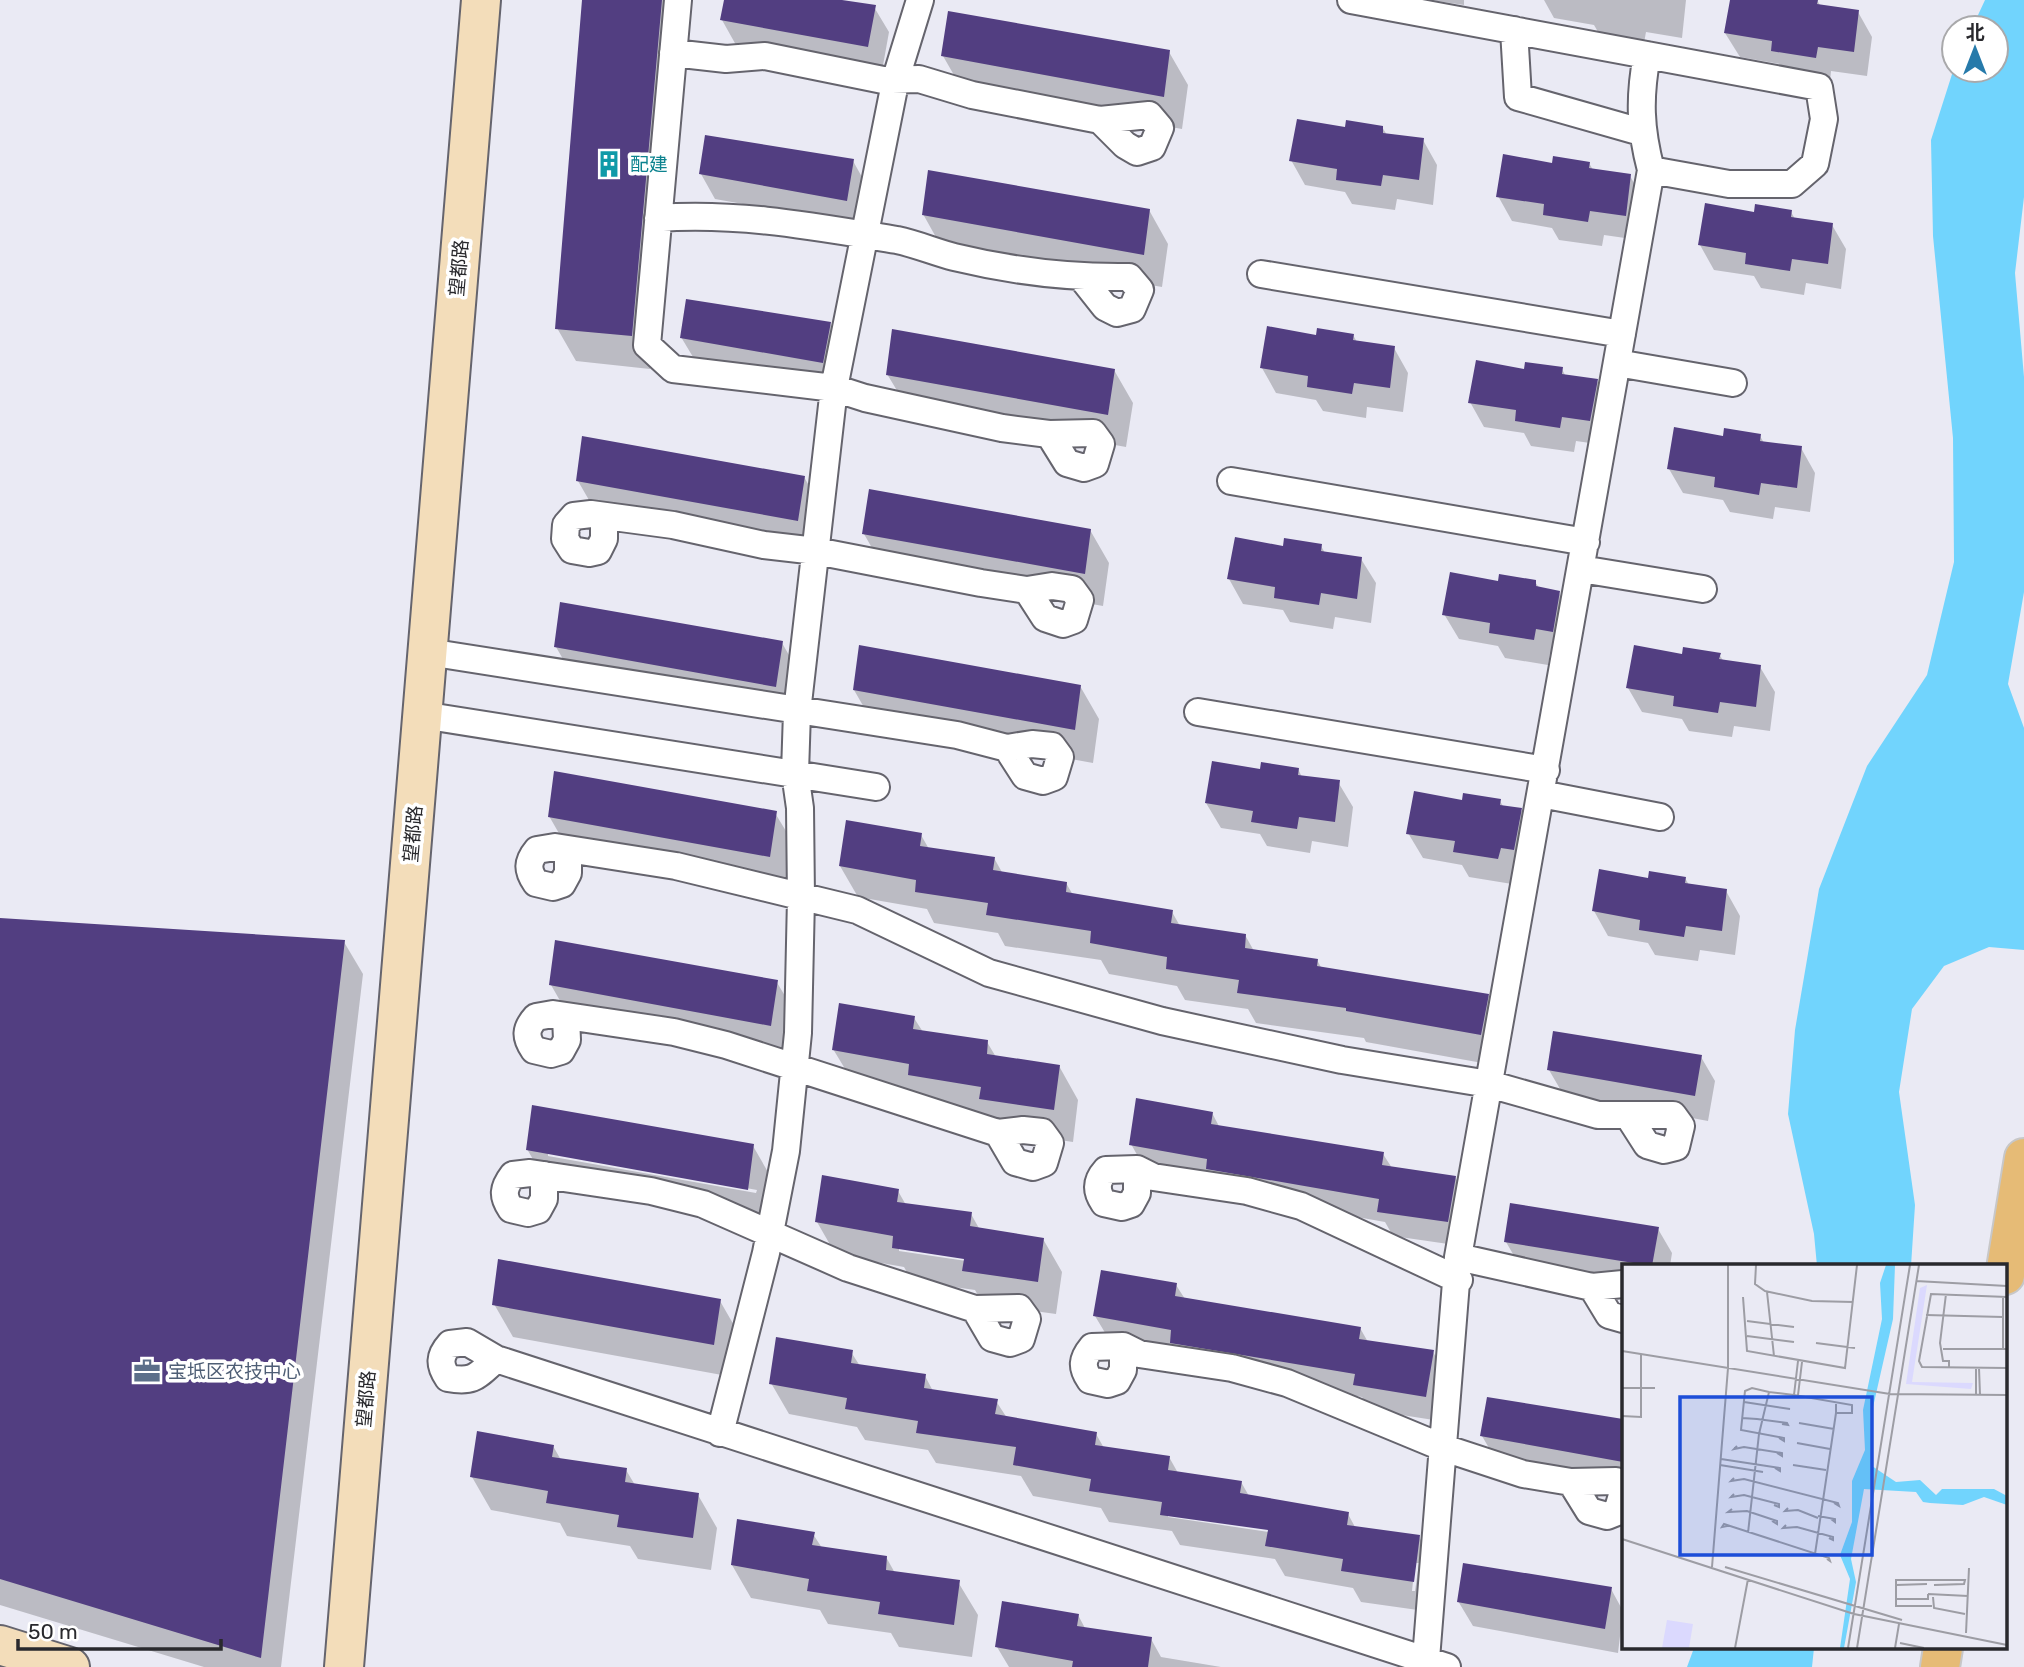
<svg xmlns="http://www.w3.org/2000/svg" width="2024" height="1667" font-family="Rubik,'Noto Sans SC',sans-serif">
  <rect width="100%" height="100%" fill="#eaeaf4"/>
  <path fill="#71d4fd" d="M1985 0H2024V197L2015 273 2024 377V592L2008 684 2024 728V950L1989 947 1944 966 1912 1009 1899 1092 1915 1205 1911 1266H1817L1814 1234 1788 1114 1795 1030 1819 889 1867 766 1927 675 1954 562 1953 438 1933 236 1931 140 1954 68 1996 70V28H1972Z
    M1694 1648H1814L1812 1667H1687Z"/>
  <path fill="#0003" fill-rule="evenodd" d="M584 0H684L650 369 576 361 557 328Z
    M725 0H831L874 7 889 32 882 71 736 45 722 20Z
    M1430 0H1464V5Z
    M1544 0H1686L1682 38 1646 32 1644 43 1601 37 1594 25 1554 18Z
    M1731 0H1817L1821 7 1858 12 1872 37 1867 76 1831 71 1830 82 1787 76 1780 64 1740 57 1725 33Z
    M1169 52 1188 85 1182 129 962 89 943 56Z
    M1382 127 1387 135 1423 140 1437 165 1433 205 1397 199 1395 210 1352 204 1345 192 1305 185 1291 160 1347 129Z
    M853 161 867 186 861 225 715 199 701 174Z
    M1589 163 1593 170 1630 176 1644 201 1639 240 1604 235 1602 246 1559 240 1552 228 1512 221 1498 196Z
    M1149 210 1168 244 1162 287 942 248 923 214Z
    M1791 212 1795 219 1832 225 1846 249 1841 289 1806 283 1804 295 1761 288 1754 276 1714 270 1700 245 1755 214Z
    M830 324 844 348 837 387 696 362 681 337Z
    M1353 335 1357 342 1394 348 1408 373 1403 412 1367 407 1366 418 1323 411 1316 400 1276 393 1262 368 1317 337Z
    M1562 369 1566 377 1597 381 1611 406 1604 445 1576 441 1574 452 1531 446 1524 433 1484 427 1470 402 1526 371Z
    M1114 370 1133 403 1126 447 907 407 887 374Z
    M1760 436 1764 443 1801 448 1815 473 1810 512 1775 507 1773 519 1730 512 1723 500 1683 493 1669 469 1724 438Z
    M804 477 823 510 817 554 597 514 578 481Z
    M1090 530 1109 563 1103 606 883 567 864 534Z
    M1321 546 1325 553 1361 559 1376 583 1371 623 1335 617 1333 629 1290 622 1283 610 1243 604 1229 579 1285 548Z
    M1535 582 1540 589 1559 593 1573 618 1567 656 1550 653 1548 665 1505 658 1498 646 1459 639 1444 614 1500 583Z
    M782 643 801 676 795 720 575 680 556 647Z
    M1719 654 1724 662 1760 667 1775 692 1770 731 1734 726 1732 737 1689 731 1682 719 1642 712 1628 688 1684 657Z
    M1080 686 1099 719 1093 763 873 723 854 690Z
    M1298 769 1302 777 1338 782 1353 807 1348 847 1312 841 1310 853 1267 846 1260 834 1221 828 1206 803 1262 771Z
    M1500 801 1504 808 1521 810 1535 835 1512 884 1469 877 1462 865 1423 858 1408 833Z
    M775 813 795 846 789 889 568 849 549 816Z
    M921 835 929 849 994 858 1003 874 1066 883 1073 895 1172 912 1180 926 1245 935 1254 951 1317 960 1322 969 1488 995 1506 1027 1499 1066 1366 1042 1364 1038 1256 1023 1248 1009 1185 1000 1177 986 1109 974 1101 960 1005 946 998 933 934 923 927 909 858 897 840 866Z
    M1685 878 1689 885 1726 891 1740 916 1735 955 1700 950 1698 961 1655 955 1648 943 1608 936 1594 911 1650 880Z
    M0 920 344 942 363 974 281 1667H204L0 1605Z
    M776 981 796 1014 790 1058 570 1018 551 985Z
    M914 1018 923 1032 987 1042 996 1057 1059 1066 1078 1100 1073 1142 1000 1131 853 1082 833 1049Z
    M1701 1057 1715 1081 1708 1121 1563 1094 1549 1070Z
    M1212 1113 1220 1128 1383 1154 1392 1168 1455 1177 1470 1202 1462 1246 1393 1236 1385 1222 1222 1193 1145 1169 1131 1144Z
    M753 1146 772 1179 766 1222 546 1182 527 1149ZM548 1152 757 1190 756 1193 548 1156Z
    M898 1191 906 1205 971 1214 980 1230 1043 1239 1062 1272 1056 1314 983 1304 975 1290 912 1281 904 1267 836 1255 817 1222ZM899 1247 973 1259V1262L899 1251Z
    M1658 1229 1672 1253 1670 1266H1623V1285L1520 1266 1506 1242Z
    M1176 1285 1185 1299 1360 1328 1368 1342 1433 1352 1447 1377 1440 1421 1370 1410 1362 1397 1186 1367 1110 1341 1095 1316Z
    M720 1301 739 1334 733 1377 513 1337 494 1304Z
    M851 1352 860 1366 925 1376 933 1391 996 1401 1007 1418 1096 1434 1104 1448 1169 1457 1178 1473 1241 1482 1249 1496 1348 1514 1355 1527 1419 1537 1437 1568 1432 1612 1361 1602 1353 1588 1285 1576 1275 1559 1180 1545 1172 1531 1109 1522 1101 1508 1033 1496 1021 1476 936 1463 928 1450 865 1440 857 1427 789 1414 771 1383ZM1168 1514 1277 1529 1276 1533 1168 1517ZM1415 1563H1419L1415 1591H1412Z
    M1488 1399 1623 1421V1483L1496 1460 1482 1436Z
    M553 1446 561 1460 626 1470 635 1485 698 1495 717 1528 711 1570 638 1559 630 1546 567 1536 560 1523 491 1510 472 1477Z
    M813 1534 822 1548 886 1557 895 1573 958 1582 978 1615 972 1657 899 1647 891 1633 828 1624 820 1610 751 1598 732 1565Z
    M1611 1589 1623 1611 1618 1653 1473 1626 1458 1601Z
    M1078 1615 1086 1630 1151 1639 1161 1657 1221 1667H1009L997 1647Z"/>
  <path fill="#523e81" d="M582 0H662L632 336 555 329Z
    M724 0H842L876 5 868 47 720 20Z
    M1730 0H1818L1817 4 1859 10 1854 52 1818 47 1816 58 1771 51 1772 41 1724 33Z
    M948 11 1170 50 1164 97 941 56Z
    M1297 119 1345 127 1346 120 1383 126V133L1424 138 1419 180 1383 175 1381 186 1336 180 1337 169 1289 161Z
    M705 135 854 159 847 201 699 174Z
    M1503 154 1552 163 1553 156 1590 162 1589 168 1631 174 1626 216 1590 211 1588 222 1543 215 1544 204 1496 197Z
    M928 170 1150 209 1144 255 922 215Z
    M1705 203 1754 212 1755 204 1792 210 1791 217 1833 223 1828 264 1792 259 1790 271 1745 264 1746 253 1698 245Z
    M686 299 831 322 823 363 680 338Z
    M1267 326 1316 335 1317 328 1354 334 1353 340 1395 346 1390 388 1354 383 1352 394 1307 387 1308 376 1260 368Z
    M892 329 1115 369 1108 415 886 375Z
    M1476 360 1524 369 1525 362 1563 367 1562 374 1598 379 1590 421 1562 417 1560 428 1515 421 1516 410 1468 403Z
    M1674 427 1723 436 1724 428 1761 434 1760 441 1802 446 1797 488 1761 483 1759 495 1714 487 1715 477 1667 469Z
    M582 436 805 476 798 521 576 481Z
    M869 489 1091 529 1085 574 862 534Z
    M1235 537 1283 546 1284 538 1322 544 1321 551 1362 557 1357 599 1321 593 1319 605 1274 598 1275 587 1227 579Z
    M1450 572 1498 581 1499 574 1536 580V586L1560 591 1553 632 1536 629 1534 640 1489 633 1490 623 1442 615Z
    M560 602 783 641 776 687 554 647Z
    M859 645 1081 685 1075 730 853 690Z
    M1634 645 1682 654 1683 647 1721 653 1719 659 1761 665 1756 707 1720 702 1718 713 1673 706 1674 696 1626 688Z
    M1212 761 1260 769 1261 762 1299 768 1298 775 1340 780 1335 822 1299 817 1297 829 1251 822 1253 811 1205 803Z
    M554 771 777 811 770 857 548 817Z
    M1414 791 1462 800 1463 793 1501 799 1500 805 1522 808 1514 850 1501 848 1498 859 1453 852 1455 841 1406 834Z
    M846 820 922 833 920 846 995 857 993 870 1067 882 1066 892 1173 910 1171 923 1246 934 1245 948 1318 959 1317 966 1489 994 1481 1035 1346 1011V1008L1237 993 1239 980 1166 969 1167 957 1090 943 1091 931 986 915 988 903 915 892 916 880 839 866Z
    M1599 869 1648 878 1649 871 1686 877 1685 883 1727 889 1722 931 1686 926 1684 937 1639 930 1640 920 1592 911Z
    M0 918 345 940 261 1658 0 1579Z
    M555 940 778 980 771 1026 549 985Z
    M839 1003 915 1016 913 1029 988 1040 987 1054 1060 1065 1054 1110 979 1099 981 1087 908 1075 909 1064 832 1050Z
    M1553 1031 1702 1055 1695 1096 1547 1070Z
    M1136 1098 1213 1112 1211 1124 1384 1152 1382 1165 1456 1176 1448 1222 1377 1212 1379 1199 1206 1169 1207 1159 1129 1145Z
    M532 1105 754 1144 748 1190 526 1150Z
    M822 1175 899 1189 897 1202 972 1212 970 1226 1044 1238 1038 1282 962 1271 964 1259 892 1248 893 1236 815 1222Z
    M1510 1203 1659 1227 1652 1266 1504 1242Z
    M498 1259 721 1299 714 1345 492 1305Z
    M1101 1270 1177 1283 1175 1296 1361 1327 1359 1339 1434 1350 1426 1397 1353 1385 1355 1374 1170 1343 1171 1330 1093 1316Z
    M776 1337 853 1350 851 1363 926 1374 924 1388 998 1399 995 1414 1097 1432 1095 1445 1170 1456 1168 1470 1242 1481 1240 1493 1349 1512 1347 1525 1420 1535 1414 1582 1341 1571 1343 1559 1265 1546 1268 1530 1160 1515 1162 1502 1089 1491 1091 1479 1013 1465 1016 1447 916 1433 918 1421 845 1409 847 1398 769 1384Z
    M1487 1397 1623 1419V1462L1480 1436Z
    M477 1431 554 1445 552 1457 627 1468 625 1482 699 1493 693 1538 617 1527 619 1515 546 1503 548 1491 470 1477Z
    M737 1519 815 1532 812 1545 887 1556 886 1570 960 1580 954 1625 878 1614 880 1602 807 1591 809 1579 731 1565Z
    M1463 1563 1612 1587 1605 1629 1457 1602Z
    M1002 1601 1079 1614 1077 1626 1152 1637 1148 1667H1072L1073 1661 995 1647Z"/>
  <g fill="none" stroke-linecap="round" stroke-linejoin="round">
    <defs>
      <path id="street" d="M678 0 647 345 673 369 834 388 865 398 1002 428 1049 434 1093 433 1101 444 1095 464 1084 468 1067 463 1049 434
        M1351 0 1819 87 1824 119 1815 164 1792 184H1729L1651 170C1640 128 1639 98 1647 55
        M1514 30 1518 97 1641 132
        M673 53 726 59 765 56 883 80 919 79 972 95 1100 120 1149 115 1160 128 1152 147 1137 152 1125 145 1100 120
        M658 218C739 212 817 227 897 240 916 244 935 252 954 257 1012 271 1068 278 1129 277L1140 290 1132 309 1117 313 1105 307 1082 278
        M1261 274 1622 334
        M1617 363 1733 383
        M1231 481 1586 542
        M604 516V539L598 551 589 553 572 550 565 539 566 525 574 516 591 514 673 525 764 545 816 551 981 583 1027 590 1052 586 1072 589 1080 600 1074 620 1063 624 1045 618 1027 590
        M1581 569 1703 589
        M428 652 957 735 1007 748 1032 744 1052 746 1060 757 1054 777 1043 781 1025 776 1007 748
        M1198 712 1546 770
        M422 715 876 787
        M1541 794 1660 817
        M568 850V873L562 884 553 887 536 883C527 870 527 862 537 850L555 847 676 866 857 910 989 973 1162 1021 1342 1060 1489 1084 1598 1115H1673L1681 1126 1676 1147 1664 1150 1647 1145 1629 1117
        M566 1017 567 1040 561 1051 551 1054 534 1050C525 1037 525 1029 536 1017L553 1014 674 1032 726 1045 998 1133 1023 1130 1042 1132 1050 1143 1044 1163 1033 1167 1015 1162 998 1133
        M1137 1169V1193L1131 1204 1122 1207 1104 1203C1095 1190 1096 1181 1106 1170L1137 1169 1153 1177 1247 1191 1301 1206 1459 1280
        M544 1175V1199L538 1210 528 1213 511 1209C502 1196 503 1188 513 1175L530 1173 651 1191 703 1204 848 1268 975 1309 1019 1308 1027 1319 1021 1339 1010 1343 992 1338 975 1309
        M1458 1257 1592 1287 1623 1284
        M1592 1287 1609 1315 1623 1319
        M1123 1346V1370L1117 1381 1108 1384 1090 1380C1081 1367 1082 1359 1092 1347L1123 1346 1139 1354 1232 1368 1287 1383 1444 1448 1523 1474 1571 1482 1616 1481 1623 1492 1617 1512 1607 1516 1589 1511 1571 1482
        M496 1359C477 1376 474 1383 448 1378 439 1365 439 1356 450 1344L467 1342 496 1359 1447 1667
        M720 1433 766 1253 786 1151 798 1033 801 898 800 808 795 773 797 712 834 388 896 78 920 0
        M1426 1659 1458 1257 1651 170"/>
      <path id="secondary" d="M0 1645 70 1667
        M344 1667 481 0"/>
      <path id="primary" d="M2005 1275 2024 1158
        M1940 1667 1943 1648"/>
    </defs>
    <use href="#street" stroke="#65646d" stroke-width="30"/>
    <use href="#secondary" stroke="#65646d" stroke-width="42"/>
    <use href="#primary" stroke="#c7c7c8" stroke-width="42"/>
    <use href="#street" stroke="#fff" stroke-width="26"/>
    <use href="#secondary" stroke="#f3ddba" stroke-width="38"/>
    <use href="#primary" stroke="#e6bb76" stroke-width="38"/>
  </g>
  <defs>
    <symbol id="building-bare" viewBox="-9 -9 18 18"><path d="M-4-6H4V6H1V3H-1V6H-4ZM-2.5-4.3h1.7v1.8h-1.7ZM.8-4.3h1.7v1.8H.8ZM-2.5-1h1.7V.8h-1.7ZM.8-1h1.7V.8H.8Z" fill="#0f9aa8" stroke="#fff" stroke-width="2.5" paint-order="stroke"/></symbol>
    <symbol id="office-bare" viewBox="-9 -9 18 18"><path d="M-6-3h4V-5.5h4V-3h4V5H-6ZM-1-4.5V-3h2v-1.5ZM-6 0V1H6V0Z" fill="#5c6f8a" stroke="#fff" stroke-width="2.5" paint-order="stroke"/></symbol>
  </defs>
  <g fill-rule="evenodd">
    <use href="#building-bare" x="590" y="145" width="38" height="38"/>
    <use href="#office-bare" x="128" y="1352" width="38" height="38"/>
  </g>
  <g text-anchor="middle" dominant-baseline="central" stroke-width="7" stroke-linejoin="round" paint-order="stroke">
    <g font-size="19" fill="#0d838f" stroke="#fff" text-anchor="start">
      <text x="630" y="164">配建</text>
    </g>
    <g font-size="19" fill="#29292d" stroke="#fff">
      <text transform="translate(459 268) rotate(-85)">望都路</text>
      <text transform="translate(413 834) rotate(-85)">望都路</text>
      <text transform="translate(366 1399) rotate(-85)">望都路</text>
    </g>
    <g font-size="19" fill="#4e5e75" stroke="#fff" text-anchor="start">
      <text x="168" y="1371">宝坻区农技中心</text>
    </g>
  </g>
  <g transform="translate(1622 1264)">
    <rect width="385" height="385" fill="#eaeaf4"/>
    <path d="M305 21 290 118 351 119 349 125 284 120 298 24ZM45 356 71 360 67 384H40Z" fill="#dbd9fe"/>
    <path d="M264 1H273L271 55 251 143 250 202 274 218 298 216 314 231 320 225H372L385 232V241L362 233 341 241 308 239 301 238 294 228 242 225 229 295 234 318 222 384H218L228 315 218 291 230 258V217L243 186 241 146 260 55 258 19Z" fill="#71d4fd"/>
    <path fill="none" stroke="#9d9da4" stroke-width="2" d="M134 1 133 20 143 27 190 37 231 38M294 17 385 22M145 28 152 92M324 30 318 79 321 97H327V103M121 33 125 87 223 104 235 1M385 33 309 30 297 97 300 103 385 104M304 51 381 53M125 57 172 63M125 72 172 78M194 79 233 84M321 85H385M381 85V34M0 87 268 130 385 131M357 104 358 131M0 124H33M147 128 130 124 123 127 119 166 162 174V177L157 174M172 131 176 97M176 131 180 98M354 131V104M122 138 168 145H162M0 152 19 153V90M120 154 135 155 165 159 166 161 160 160M177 159 212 165M175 179 208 185M115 182 112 185 122 183 160 189V192L155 189M99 195 158 204V207L153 204M98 201 141 208M171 201 204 206M112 214 109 217 122 215 216 239 217 242 212 239M112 230 109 233 122 231 157 240V243L152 241M166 244 163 247 176 246 196 254M110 245 106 248 125 247 155 257V260L150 257M196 252 213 255V258L209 255M164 261 161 264 175 263 211 273V276L207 274M105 262 100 263 102 260 207 294 208 297 205 295M126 269 137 170 147 128 172 131 230 141V149H214V138M0 275 232 350 385 381M193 290 214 149M90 303 106 104V1M103 303 280 356M274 321 305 320M306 330 346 332M311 333 312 344 343 350M273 335H306V330M310 342H274V316H343L342 320 312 321M344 369 347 304M278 379 302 384M113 384 126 315M226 384 288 1M235 384 297 1M273 384 277 360"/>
    <path fill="#1d4ed8" fill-opacity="0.15" stroke="#1d4ed8" stroke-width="3.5" d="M58 133H250V291H58Z"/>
    <rect width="385" height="385" fill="none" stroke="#29292d" stroke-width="3.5"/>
  </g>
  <g transform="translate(1975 49)"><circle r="33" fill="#ffffff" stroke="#a9a9ab" stroke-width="2"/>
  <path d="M0-5L12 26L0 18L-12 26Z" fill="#267aaa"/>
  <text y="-10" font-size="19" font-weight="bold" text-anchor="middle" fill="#29292d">北</text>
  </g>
  <path d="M18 1639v10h203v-10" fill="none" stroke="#29292d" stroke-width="3.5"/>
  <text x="28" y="1639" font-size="21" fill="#29292d" stroke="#ffffff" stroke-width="5" paint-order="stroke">50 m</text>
</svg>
